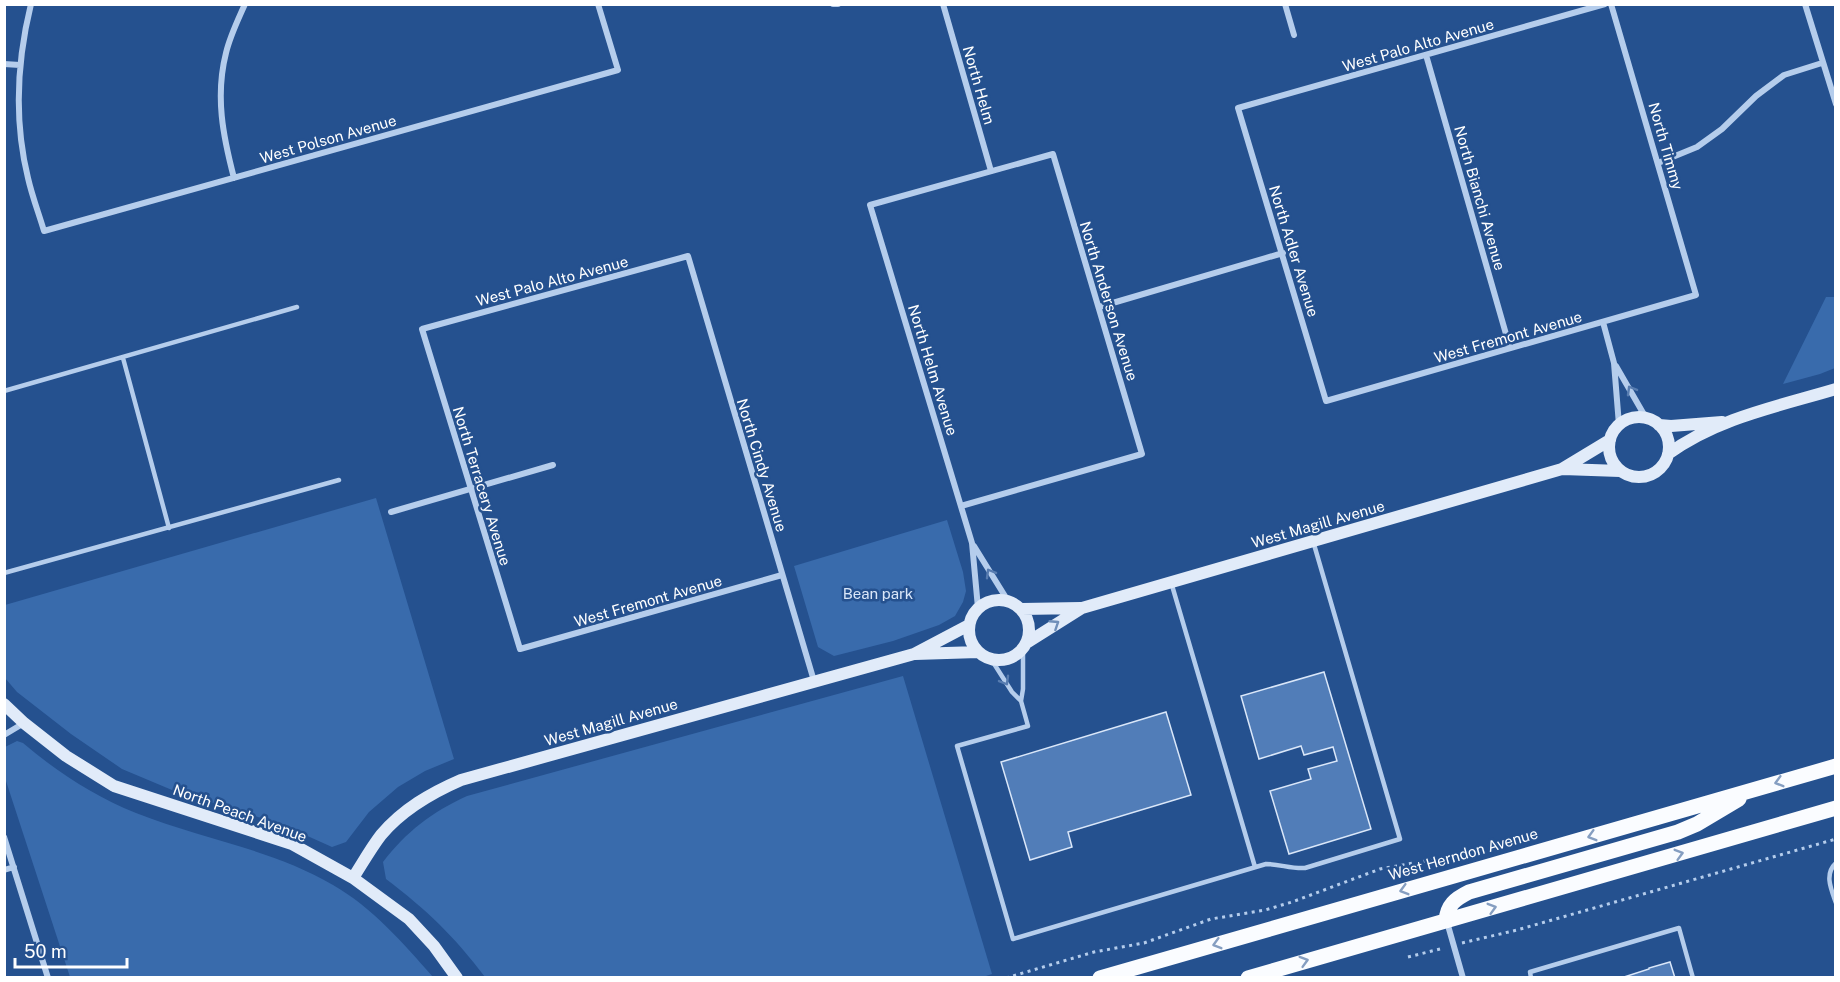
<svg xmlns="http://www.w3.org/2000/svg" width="1840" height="982" font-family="'Public Sans',sans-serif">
  <rect width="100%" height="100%" fill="#25518f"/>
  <path fill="#396bac" d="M1826 297H1835V368L1820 374 1783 384Z
    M376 498 454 759 425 771 398 787 369 812 346 842 332 847 283 825 172 790 122 769 71 734 17 692 5 678V605Z
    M947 520 963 572 966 591 963 602 955 616 939 625 893 641 834 656 818 647 794 566Z
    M903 676 992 974 980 978 485 977C454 936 427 910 386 879L383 862C406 832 432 812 467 796Z
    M17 741 23 743C57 772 94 796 136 813 201 839 272 849 333 885 373 908 403 943 433 977H70L5 778V747Z"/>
  <path fill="#517db8" stroke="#dae7f9" stroke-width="1.5" d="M1324 672 1371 829 1289 854 1270 791 1311 779 1308 769 1337 761 1333 747 1304 755 1301 746 1259 759 1241 696Z
    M1166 712 1191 795 1068 832 1072 847 1030 860 1001 762Z
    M1670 962 1675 978H1621L1649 969V968Z"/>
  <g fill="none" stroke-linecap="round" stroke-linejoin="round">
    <path stroke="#b5cdec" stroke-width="3" stroke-dasharray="3 4.5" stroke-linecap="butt" d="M1462 943 1517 930 1836 839
      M1408 957 1444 948
      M1006 978 1094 952 1144 943 1211 919 1265 910 1292 902 1380 869 1436 859"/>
    <path stroke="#b5cdec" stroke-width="4.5" d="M123 358 169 528
      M4 391 297 307
      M4 573 339 480
      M1171 582 1255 867
      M1023 650V689L1021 701 1028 726 957 746 1013 939 1266 864C1280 864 1291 869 1305 868L1400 839 1313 541
      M991 659 1012 692 1021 701
      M1836 863C1824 874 1831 889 1836 903
      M1531 978 1530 972 1679 928 1693 978"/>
    <path stroke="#b5cdec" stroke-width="6" d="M31 4C17 61 14 121 28 178 32 196 39 214 44 231L618 70 598 4
      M833 4H838
      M943 4 991 171
      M1285 4 1294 35
      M1605 4 1238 108 1326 401 1696 295 1611 4
      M1805 4 1836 104
      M1426 55 1510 348
      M4 64 20 65
      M1658 163 1697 147 1722 129 1756 96 1784 75 1822 63
      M234 178C223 136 215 96 226 53 230 36 238 20 245 4
      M1099 307 1283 253
      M1603 322 1614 363 1619 425
      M1616 366 1646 418
      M961 506 1142 454 1053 154 870 205 972 543 978 608
      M391 512 553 465
      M974 546 1008 601
      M782 575 520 649 422 329 688 256 814 681
      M4 735 24 723
      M4 837 48 978
      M4 870 14 867
      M1447 922 1463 978"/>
    <path stroke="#e1ebf9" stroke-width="12" d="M1609 447a30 30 0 1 1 60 0a30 30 0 1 1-60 0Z
      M1659 425 1671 426 1722 422
      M1668 454C1717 418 1779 406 1836 389
      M1563 469 1620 471
      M969 630a30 30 0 1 1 60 0a30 30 0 1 1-60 0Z
      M1022 609 1081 608
      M1028 642 1082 608 1562 469 1610 440
      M915 654 978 652
      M4 704 24 723 66 756 114 786 292 844 353 878 409 919 434 946 457 978
      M353 878C362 864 371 848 381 835 403 809 431 793 461 780L914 654 969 625"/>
    <path stroke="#fafcff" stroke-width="15" d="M1446 921C1447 905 1455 899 1469 892L1678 832 1697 824 1739 799
      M1100 978 1836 766
      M1248 978 1836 808"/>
  </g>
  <defs><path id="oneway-chevron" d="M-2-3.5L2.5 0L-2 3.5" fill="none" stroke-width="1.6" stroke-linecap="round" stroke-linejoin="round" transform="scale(1.5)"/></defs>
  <g stroke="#577cb0">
    <use href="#oneway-chevron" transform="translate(1631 390) rotate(-120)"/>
    <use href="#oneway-chevron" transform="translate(990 573) rotate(-120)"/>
    <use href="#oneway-chevron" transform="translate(1005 681) rotate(60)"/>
  </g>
  <use stroke="#708fb9" href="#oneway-chevron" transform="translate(1055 624) rotate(-33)"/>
  <g stroke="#859ec1">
    <use href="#oneway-chevron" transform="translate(1779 782) rotate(164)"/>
    <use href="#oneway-chevron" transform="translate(1592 836) rotate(164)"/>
    <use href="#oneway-chevron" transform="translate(1679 854) rotate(-16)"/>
    <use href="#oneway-chevron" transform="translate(1404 890) rotate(164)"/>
    <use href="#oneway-chevron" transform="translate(1492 908) rotate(-16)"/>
    <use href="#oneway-chevron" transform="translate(1217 944) rotate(164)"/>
    <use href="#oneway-chevron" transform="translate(1304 961) rotate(-16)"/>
  </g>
  <g text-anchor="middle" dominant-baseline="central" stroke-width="5" stroke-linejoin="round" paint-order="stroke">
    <g font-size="15" fill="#fff" stroke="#25518f">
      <text transform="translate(1418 45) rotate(-16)">West Palo Alto Avenue</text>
      <text transform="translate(979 85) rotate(74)">North Helm</text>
      <text transform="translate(328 139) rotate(-16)">West Polson Avenue</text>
      <text transform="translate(1666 146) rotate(74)">North Timmy</text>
      <text transform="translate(1480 198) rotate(74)">North Bianchi Avenue</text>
      <text transform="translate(1294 251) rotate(73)">North Adler Avenue</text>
      <text transform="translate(552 281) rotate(-15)">West Palo Alto Avenue</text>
      <text transform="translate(1109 301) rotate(73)">North Anderson Avenue</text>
      <text transform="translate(1508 337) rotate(-16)">West Fremont Avenue</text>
      <text transform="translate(933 370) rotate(73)">North Helm Avenue</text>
      <text transform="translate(762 465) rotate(73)">North Cindy Avenue</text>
      <text transform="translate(482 486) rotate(73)">North Terracery Avenue</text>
      <text transform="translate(1318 524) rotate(-16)">West Magill Avenue</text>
      <text transform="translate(648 601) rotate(-16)">West Fremont Avenue</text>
      <text transform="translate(611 722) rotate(-16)">West Magill Avenue</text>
      <text transform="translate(240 813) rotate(20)">North Peach Avenue</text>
      <text transform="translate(1463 854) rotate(-16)">West Herndon Avenue</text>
    </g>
    <g font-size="15" fill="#dae7f9" stroke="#25518f">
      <text x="878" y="593">Bean park</text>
    </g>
  </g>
  <rect width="1840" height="982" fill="none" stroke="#ffffff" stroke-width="12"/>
  <path d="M15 958v9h112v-9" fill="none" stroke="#ffffff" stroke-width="3"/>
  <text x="24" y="958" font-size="18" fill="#ffffff" stroke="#25518f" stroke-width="4.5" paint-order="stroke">50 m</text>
</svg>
